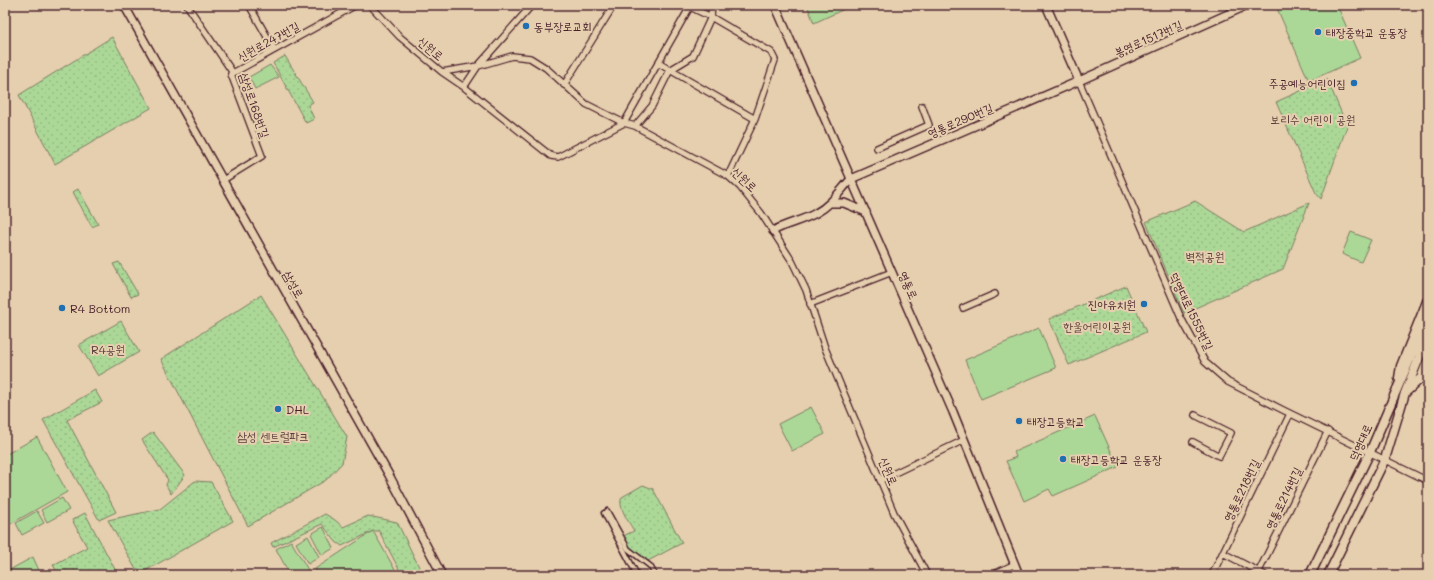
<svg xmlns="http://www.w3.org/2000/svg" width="1433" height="580" font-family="Mali,'Poor Story',sans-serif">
  <defs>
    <pattern id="park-dots" width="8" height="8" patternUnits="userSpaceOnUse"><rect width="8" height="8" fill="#abd897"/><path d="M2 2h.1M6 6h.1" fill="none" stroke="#95b982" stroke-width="1.8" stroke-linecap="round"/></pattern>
  </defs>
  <rect width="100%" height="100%" fill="#e5cfae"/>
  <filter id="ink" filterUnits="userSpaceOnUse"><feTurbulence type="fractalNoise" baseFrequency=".025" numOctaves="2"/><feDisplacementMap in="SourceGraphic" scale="8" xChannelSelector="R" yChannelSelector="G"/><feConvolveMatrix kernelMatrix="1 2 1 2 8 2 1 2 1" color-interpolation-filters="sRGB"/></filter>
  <g filter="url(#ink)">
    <path fill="url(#park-dots)" stroke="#7a7c61" d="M112 37 151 108 55 164 19 95Z
      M285 56 313 102 308 105 314 119 306 123 273 63Z
      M1327 79 1347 126 1321 199 1316 193 1276 102Z
      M78 189 98 224 92 227 73 192Z
      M1195 201 1244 232 1309 203 1283 269 1184 313 1146 222Z
      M119 262 138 294 131 297 113 264Z
      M1126 286 1146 332 1069 365 1049 319Z
      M261 295 347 437 342 463 326 480 248 526 161 359Z
      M121 321 139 352 98 376 79 345Z
      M95 390 102 402 67 420 116 512 99 520 43 420Z
      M153 432 185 475 171 494 166 485 168 480 142 440Z
      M195 481 211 482 233 521 145 571 135 568 108 520 160 509Z
      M643 485 653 489 682 543 648 561 631 549 623 536 634 531C629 522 617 506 622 497Z
      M85 513 118 575H59L53 565 87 547 72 520Z
      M325 514 335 520 343 527 368 516 397 522 423 575H402L379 531H373L342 546 336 542 322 524 273 547 271 543Z"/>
    <path fill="#abd897" stroke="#7a7c61" d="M807 5H853L814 23Z
      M1278 5H1337L1360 58 1309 81 1276 6Z
      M270 65 279 77 255 89 249 77Z
      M1351 232 1371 240 1361 262 1342 254Z
      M1039 328 1056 368 981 399 965 360Z
      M811 407 825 434 792 451 778 424Z
      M1095 416 1118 467 1053 496 1049 489 1024 501 1006 461 1016 457 1014 452Z
      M37 437 67 492 5 527V455Z
      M62 498 69 510 47 522 41 510Z
      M37 511 44 523 22 535 16 523Z
      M323 527 334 548 322 555 311 534Z
      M373 531 398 575H319L315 569Z
      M308 536 319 557 308 564 296 543Z
      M291 541 308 570 300 575H290L276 549Z
      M33 557 41 575H8L6 572Z"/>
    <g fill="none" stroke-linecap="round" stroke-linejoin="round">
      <defs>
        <path id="pedestrian" d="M607 511 628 549 650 566 655 575
          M604 513 637 575"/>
        <path id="minor" d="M187 5 233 73
          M249 5 274 49
          M370 5 400 37 442 72 478 66 512 56 530 58 546 68 586 104 624 123 635 126 728 176 740 187 761 213 792 261 806 290 825 348 894 513 927 575
          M686 5 711 17 771 52 775 60 755 119 728 176
          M658 63 755 119
          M442 72 464 87 551 156 558 157 624 123 691 5
          M233 73 356 5
          M1079 81 1181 318 1205 362 1228 382 1283 410 1428 481
          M564 85 614 5
          M464 87 478 66 532 5
          M635 126 652 106 670 70 693 56 711 17 712 5
          M877 148 929 125 922 106
          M223 180 262 156 231 74 233 73
          M810 304 892 272
          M963 308 995 294
          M1421 378 1428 381
          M1193 442 1219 456 1231 433 1195 415
          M880 480 964 440
          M1223 553 1265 575
          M992 575 1015 564
          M1212 575 1290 414
          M1257 575 1328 431"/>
        <path id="tertiary" d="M124 5 389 475 442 575
          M775 5 953 412 1019 575
          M1046 5 1079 81
          M830 203H844L866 212
          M773 231C787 223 802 221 816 213 831 205 840 191 851 179L1079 81 1248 5"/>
        <path id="secondary" d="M1399 378 1401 366 1428 299
          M1407 391 1421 378 1428 360
          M1310 575 1370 452 1428 317
          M1328 575 1385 459 1405 393 1428 336"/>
      </defs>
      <use href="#pedestrian" stroke="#4a1f2b" stroke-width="7"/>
      <use href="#minor" stroke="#4a1f2b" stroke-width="8"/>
      <use href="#tertiary" stroke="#4a1f2b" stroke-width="10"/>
      <use href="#secondary" stroke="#4a1f2b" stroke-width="11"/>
      <use href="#pedestrian" stroke="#e5cfae" stroke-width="4"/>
      <use href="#minor" stroke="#e5cfae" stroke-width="5.5"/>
      <use href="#tertiary" stroke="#e5cfae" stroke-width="7"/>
      <use href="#secondary" stroke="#e5cfae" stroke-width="8"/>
    </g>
  </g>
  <g fill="#1f6fb2" stroke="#e5cfae" stroke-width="1.5">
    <circle cx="526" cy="26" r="4"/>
    <circle cx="1318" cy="32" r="4"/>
    <circle cx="1354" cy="83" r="4"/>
    <circle cx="1144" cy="304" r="4"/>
    <circle cx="62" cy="308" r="4"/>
    <circle cx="278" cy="409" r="4"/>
    <circle cx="1019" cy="421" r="4"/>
    <circle cx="1063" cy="459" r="4"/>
  </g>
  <g text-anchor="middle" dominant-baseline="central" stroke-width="4" stroke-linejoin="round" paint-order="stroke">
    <g font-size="12" fill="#4a1f2b" stroke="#e5cfae" text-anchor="start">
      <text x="534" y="26">동부장로교회</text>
      <text x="1326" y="32">태장중학교 운동장</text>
      <text x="1346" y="83" text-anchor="end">주공예능어린이집</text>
      <text x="1136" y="304" text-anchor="end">진아유치원</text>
      <text x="70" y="308">R4 Bottom</text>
      <text x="286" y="409">DHL</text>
      <text x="1027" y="421">태장고등학교</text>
      <text x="1071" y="459">태장고등학교 운동장</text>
    </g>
    <g font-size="12" fill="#4a1f2b" stroke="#e5cfae">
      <text transform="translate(1148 38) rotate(-24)">봉영로1517번길</text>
      <text transform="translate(268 41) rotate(-29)">신원로247번길</text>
      <text transform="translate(431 48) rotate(40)">신원로</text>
      <text transform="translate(255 105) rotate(71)">삼성로168번길</text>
      <text transform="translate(960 120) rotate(-23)">영통로290번길</text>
      <text transform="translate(745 179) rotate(44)">신원로</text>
      <text transform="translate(294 284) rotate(61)">삼성로</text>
      <text transform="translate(909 285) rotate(66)">영통로</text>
      <text transform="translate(1192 311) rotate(64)">덕영대로1555번길</text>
      <text transform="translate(1360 442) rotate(-66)">덕영대로</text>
      <text transform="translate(889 471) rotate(67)">신원로</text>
      <text transform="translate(1241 490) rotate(-64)">영통로218번길</text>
      <text transform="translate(1283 498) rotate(-64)">영통로214번길</text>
    </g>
    <g font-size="12" fill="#593b3b" stroke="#e5cfae">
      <text x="1313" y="119">보리수 어린이 공원</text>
      <text x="1205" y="256">벽적공원</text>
      <text x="1097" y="326">한울어린이공원</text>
      <text x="108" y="349">R4공원</text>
      <text x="273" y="436">삼성 센트럴파크</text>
    </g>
  </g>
  <rect width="1433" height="580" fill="none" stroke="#e5cfae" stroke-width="20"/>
  <rect x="10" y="10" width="1413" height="560" fill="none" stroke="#4a1f2b" stroke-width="1.5" filter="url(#ink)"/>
</svg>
